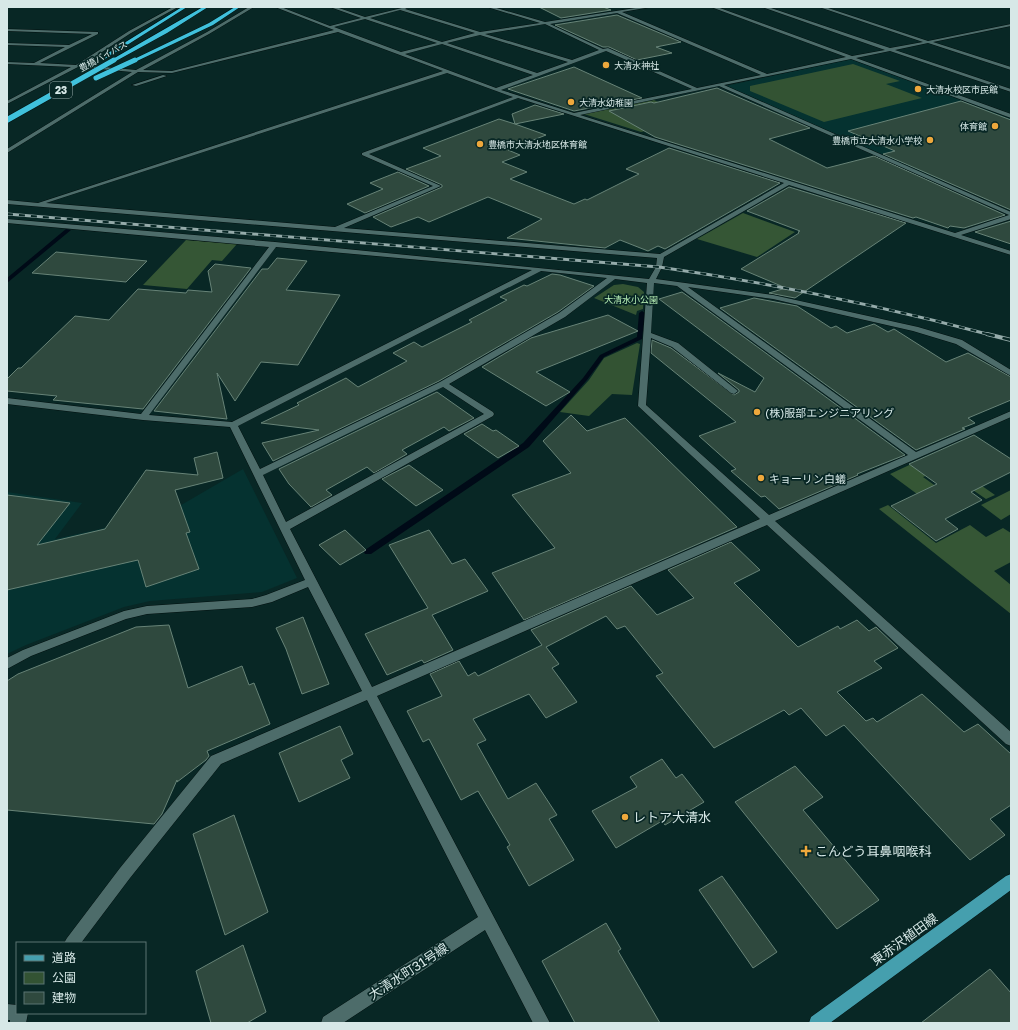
<svg xmlns="http://www.w3.org/2000/svg" width="1018" height="1030" font-family="'Golos Text','Noto Sans JP',sans-serif">
  <rect width="100%" height="100%" fill="#082725"/>
  <path fill="#053230" d="M850 59 1011 119V161L943 181 726 86Z
    M243 469 297 578 262 592 150 601 124 607 26 645 7 654V492L82 503 55 539 164 515Z"/>
  <path fill="#335333" d="M853 64 900 81 886 84 922 98 824 122 750 91V86Z
    M654 100 679 112 722 114 641 132 584 114Z
    M623 284 638 287 644 292 643 309 637 311 636 315 594 298 614 285Z
    M637 343 640 344 632 395 612 394 589 416 560 412 589 380 604 358Z"/>
  <path fill="#355635" d="M743 213 795 232 757 257 697 239Z
    M186 240 237 244 222 261 212 260 187 289 143 285Z
    M935 453 995 495 986 499 942 469 923 477 958 502 940 511 890 474Z
    M1011 490V514L1001 520 981 505Z
    M888 505 936 543 970 525 986 537 1003 528 1011 533V562L994 571 1011 585V614L879 509Z"/>
  <g fill="none" stroke-linecap="round" stroke-linejoin="round">
    <path fill="#000a17" fill-rule="evenodd" d="M66 229 71 230 7 283V278Z
      M642 311 645 313 642 339 604 357 587 380 529 447 371 554H365L364 552 365 550 523 443 583 378 600 355 637 337 639 313Z"/>
  </g>
  <path fill="#2f493e" stroke="#678377" d="M539 7H603L611 10 561 18Z
    M617 15 681 42 656 47 672 53 637 60 609 47H603L555 25Z
    M574 67 642 98 574 111 508 89Z
    M717 88 810 128 769 139 827 168 874 156 1005 215 964 228 950 226 948 228 916 217 913 218 655 137 609 111 651 102 654 103Z
    M961 101 1011 120V210L883 154 895 151 848 131Z
    M535 105 564 114 515 124 546 135 508 150 520 155 502 162 527 172 510 179 574 204 585 199 587 200 639 174 626 169 669 148 780 183 665 249 658 246 648 251 620 240 605 248 507 238 542 219 488 197 429 222 418 217 391 227 373 217 442 187V185L406 169 441 156 423 148 499 119 515 124 512 114Z
    M398 172 429 186 365 213 347 204 383 189 370 183Z
    M789 187 906 223 795 298 769 293 786 288 741 269 799 233 798 232 800 231 747 211Z
    M1011 221V244L975 232Z
    M56 252 147 261 126 282 32 273Z
    M277 258 307 261 286 290 340 295 298 365 261 362 235 401 217 373 227 419 154 411 262 269H268Z
    M215 264 251 268 143 409 53 400 57 396 7 391V379L18 368H21L75 316 109 320 138 289 186 293 188 290 212 292 208 271Z
    M552 274 560 275 594 286 558 312 439 381 273 461 262 443 319 430 261 423 299 405 297 403 346 378 358 387 407 361 393 353 414 342 422 347 472 322 469 320 507 300 500 297 524 285 527 286Z
    M682 292 703 307 905 455 857 474 858 475 779 509 765 496 761 497 731 471 736 469 699 436 736 422 651 353 652 340 671 348 734 395 739 392V390L718 373 755 392 764 378 659 299Z
    M754 298 797 306 831 328 836 326 847 333 874 324 888 332 894 329 946 362 968 353 1011 377V400L968 418 975 423 962 428 965 429 916 450 720 308Z
    M608 315 638 331 536 372 570 392 546 406 482 367 531 338Z
    M437 392 474 418 449 431 444 427 402 450 407 454 374 473 367 467 326 490 332 495 311 507 289 484 279 469Z
    M571 415 587 431 625 418 737 527 524 620 492 573 555 548 512 495 571 473 543 441Z
    M482 424 493 431 496 430 519 446 498 458 464 434Z
    M974 435 1011 459V472L971 492 982 500 945 519 958 529 936 541 891 506 937 484 909 464Z
    M217 452 223 478 175 490 190 532 186 533 199 569 146 587 138 560 7 590V495L70 503 37 545 105 529 146 470 198 475 194 458Z
    M409 465 443 490 416 506 382 479Z
    M345 530 366 550 340 565 319 545Z
    M429 530 452 564 465 559 488 591 432 615 453 650 424 663 422 660 387 675 365 634 428 608 389 545Z
    M731 542 760 570 734 583 798 647 838 626 840 629 857 620 869 631 876 627 898 648 874 661 882 668 837 692 866 721 873 718 877 722 922 694 964 732 978 724 1011 754V805L990 819 1005 835 970 860 844 725 826 736 801 708 789 715 784 710 714 748 656 676 663 673 625 626 617 629 606 616 546 647 559 664 552 668 577 702 546 718 529 694 473 719 486 740 477 744 508 799 536 783 557 815 549 819 574 860 529 886 507 847 510 845 478 791 461 800 429 739 423 742 407 711 442 696 430 674 459 661 468 676 475 672 478 676 542 645 531 630 631 586 657 615 694 598 668 570Z
    M303 617 329 684 302 694 286 649 276 628Z
    M169 625 188 688 242 666 249 685 254 683 270 724 207 751 209 756 206 760 177 782V780L162 814 154 824 7 810V681L18 674 136 627Z
    M340 726 353 754 341 760 350 778 299 802 279 753Z
    M662 759 676 778 682 774 704 802 665 825 662 821 616 848 592 811 637 787 630 777Z
    M795 766 823 797 803 810 879 900 837 929 735 802Z
    M234 815 268 912 225 935 193 834Z
    M722 876 777 952 753 968 699 890Z
    M606 923 621 949 618 951 660 1023H575L542 961Z
    M243 945 266 1012 247 1023H211L196 971Z
    M990 969 1011 993V1023H921Z"/>
  <g fill="none" stroke-linecap="round" stroke-linejoin="round">
    <defs>
      <path id="minor" d="M173 7H178L131 33 82 65 136 70 207 32 249 7H254L209 34 143 70 172 71 334 30 275 7H281L330 26 361 18 330 7H336L365 17 406 7 407 8 405 9 480 32 540 23 487 7H493L545 22 642 7H651L622 12 767 74 846 57 711 7H717L852 56 885 50 762 7H768L890 48 923 42 819 7H825L928 41 1011 24V26L933 42 1011 67V70L928 43 895 50 1011 89V92L890 51 856 58 1011 114V118L851 59 724 85 1011 212V219L961 235 1011 251V255L789 185 664 257 662 267 656 279 773 295 918 327 962 340 1011 370V376L956 344 913 331 773 299 688 287 916 452 1011 411V417L775 521 1011 732V746L1006 744 767 525 377 696 550 1023H533L485 930 343 1023H321L323 1017 478 917 367 700 221 764 130 878 81 943H64L67 938 120 868 211 756 362 691 308 587 272 602 252 607 147 614 126 619 31 656 7 669V658L23 650 124 611 147 606 252 599 266 595 305 580 230 427 143 420 7 404V398L141 414 269 247 7 223V219L275 242 649 279 656 267 657 258 7 204V200L38 203 443 71 338 32 172 73 138 72 7 153V149L132 72 78 67 7 104V101L71 67 7 64V62L34 63 65 47 7 45V43L69 45 92 34 7 31V29L98 32V34L40 63 76 65 129 31ZM400 10 475 33 442 42 370 18ZM617 13 761 75 697 88 608 48 603 49 550 24ZM365 19 437 43 401 52 334 27ZM545 24 599 50 572 60 485 34ZM480 35 568 62 537 73 447 43ZM442 44 533 75 496 88 405 54ZM606 51 692 89 574 113 501 90ZM447 73 513 97 362 153V155L433 186 335 227 46 203ZM719 86 1009 215 955 233 580 115ZM518 98 784 183 660 254 344 228 441 186 369 154ZM276 247 532 270 232 422 149 415ZM541 271 607 278 559 313 440 382 260 469 238 426ZM615 279 647 283 638 406 760 519 372 687 290 529 493 416 494 414 493 412 449 384 565 317ZM654 283 677 286 908 455 769 515 646 405 651 338 672 347 731 393 734 394 738 391 678 343 651 333ZM443 387 484 414 286 522 263 475Z
        M163 75 167 76 136 86 132 85Z
        M7 1004 17 1005V1013H28L26 1023H10V1020H7Z"/>
      <path id="major" d="M1011 874V890L830 1023H809L811 1017 1006 876Z"/>
      <path id="highway" d="M182 7H187L105 59 100 58Z
        M203 7H208L167 33 116 61 111 60Z
        M235 7H240L213 25 137 61 132 60 209 23Z"/>
    </defs>
    <use href="#minor" stroke="#000f0e" stroke-width="1"/>
    <use href="#major" stroke="#000f0e" stroke-width="1"/>
    <use href="#highway" stroke="#000f0e" stroke-width="1"/>
    <use href="#minor" fill="#4d6c6a" fill-rule="evenodd"/>
    <use href="#major" fill="#459fae" fill-rule="evenodd"/>
    <use href="#highway" fill="#40c1dc" fill-rule="evenodd"/>
    <defs>
      <path id="rail-far1" d="M7 214 659 267C771 283 882 306 991 335"/>
      <path id="rail" d="M987 334 1011 340"/>
    </defs>
    <use href="#rail-far1" stroke="#95abaa" stroke-width="3"/>
    <use href="#rail" stroke="#95abaa" stroke-width="4"/>
    <use href="#rail-far1" stroke="#082725" stroke-width="2" stroke-dasharray="6" stroke-linecap="butt"/>
    <use href="#rail" stroke="#082725" stroke-width="2.5" stroke-dasharray="8" stroke-linecap="butt"/>
    <defs>
      <path id="highway-bridge-far1" d="M96 78 135 60
        M68 86 114 60"/>
      <path id="highway-bridge" d="M7 120 69 85"/>
    </defs>
    <use href="#highway-bridge-far1" stroke="#000f0e" stroke-width="5.5" stroke-linecap="butt"/>
    <use href="#highway-bridge" stroke="#000f0e" stroke-width="7" stroke-linecap="butt"/>
    <use href="#highway-bridge-far1" stroke="#40c1dc" stroke-width="5"/>
    <use href="#highway-bridge" stroke="#40c1dc" stroke-width="6"/>
  </g>
  <g fill="#eea83c" stroke="#082725" stroke-width="1.5">
    <circle cx="606" cy="65" r="4"/>
    <circle cx="918" cy="89" r="4"/>
    <circle cx="571" cy="102" r="4"/>
    <circle cx="995" cy="126" r="4"/>
    <circle cx="930" cy="140" r="4"/>
    <circle cx="480" cy="144" r="4"/>
    <circle cx="757" cy="412" r="4"/>
    <circle cx="761" cy="478" r="4"/>
    <circle cx="625" cy="817" r="4"/>
    <path d="M804 845h4v4h4v4h-4v4h-4v-4h-4v-4h4z"/>
  </g>
  <g text-anchor="middle" dominant-baseline="central" stroke-width="3.5" stroke-linejoin="round" paint-order="stroke">
    <g font-size="9" fill="#d7e8e7" stroke="#082725">
      <text transform="translate(103 56) rotate(-29)">豊橋バイパス</text>
    </g>
    <g font-size="9" fill="#d7e8e7" stroke="#082725" text-anchor="start">
      <text x="614" y="65">大清水神社</text>
      <text x="926" y="89">大清水校区市民館</text>
      <text x="579" y="102">大清水幼稚園</text>
      <text x="987" y="126" text-anchor="end">体育館</text>
      <text x="922" y="140" text-anchor="end">豊橋市立大清水小学校</text>
      <text x="488" y="144">豊橋市大清水地区体育館</text>
    </g>
    <g font-size="9" fill="#bbf3b9" stroke="#082725">
      <text x="631" y="299">大清水小公園</text>
    </g>
    <rect fill="#082725" stroke="#99aead" stroke-width="1" x="50" y="82" width="22" height="16" rx="3"/>
    <g font-size="10" font-weight="bold" fill="#d7e8e7">
      <text x="61" y="90">23</text>
    </g>
    <g font-size="11" fill="#d7e8e7" stroke="#082725" text-anchor="start">
      <text x="765" y="412">(株)服部エンジニアリング</text>
      <text x="769" y="478">キョーリン白蟻</text>
    </g>
    <g font-size="13" fill="#d7e8e7" stroke="#082725" text-anchor="start">
      <text x="633" y="817">レトア大清水</text>
      <text x="815" y="851">こんどう耳鼻咽喉科</text>
    </g>
    <g font-size="13" fill="#d7e8e7" stroke="#082725">
      <text transform="translate(904 939) rotate(-36)">東赤沢植田線</text>
      <text transform="translate(408 971) rotate(-33)">大清水町31号線</text>
    </g>
  </g>
  <rect width="1018" height="1030" fill="none" stroke="#d7e8e7" stroke-width="16"/>
  <rect x="16" y="942" width="130" height="72" fill="#082725" stroke="#5b7473"/>
  <rect x="24" y="955" width="20" height="6" fill="#459fae" stroke="#5b7473"/>
  <text x="52" y="962" font-size="12" fill="#d7e8e7">道路</text>
  <rect x="24" y="972" width="20" height="12" fill="#335333" stroke="#5b7473"/>
  <text x="52" y="982" font-size="12" fill="#d7e8e7">公園</text>
  <rect x="24" y="992" width="20" height="12" fill="#2f493e" stroke="#5b7473"/>
  <text x="52" y="1002" font-size="12" fill="#d7e8e7">建物</text>
</svg>
